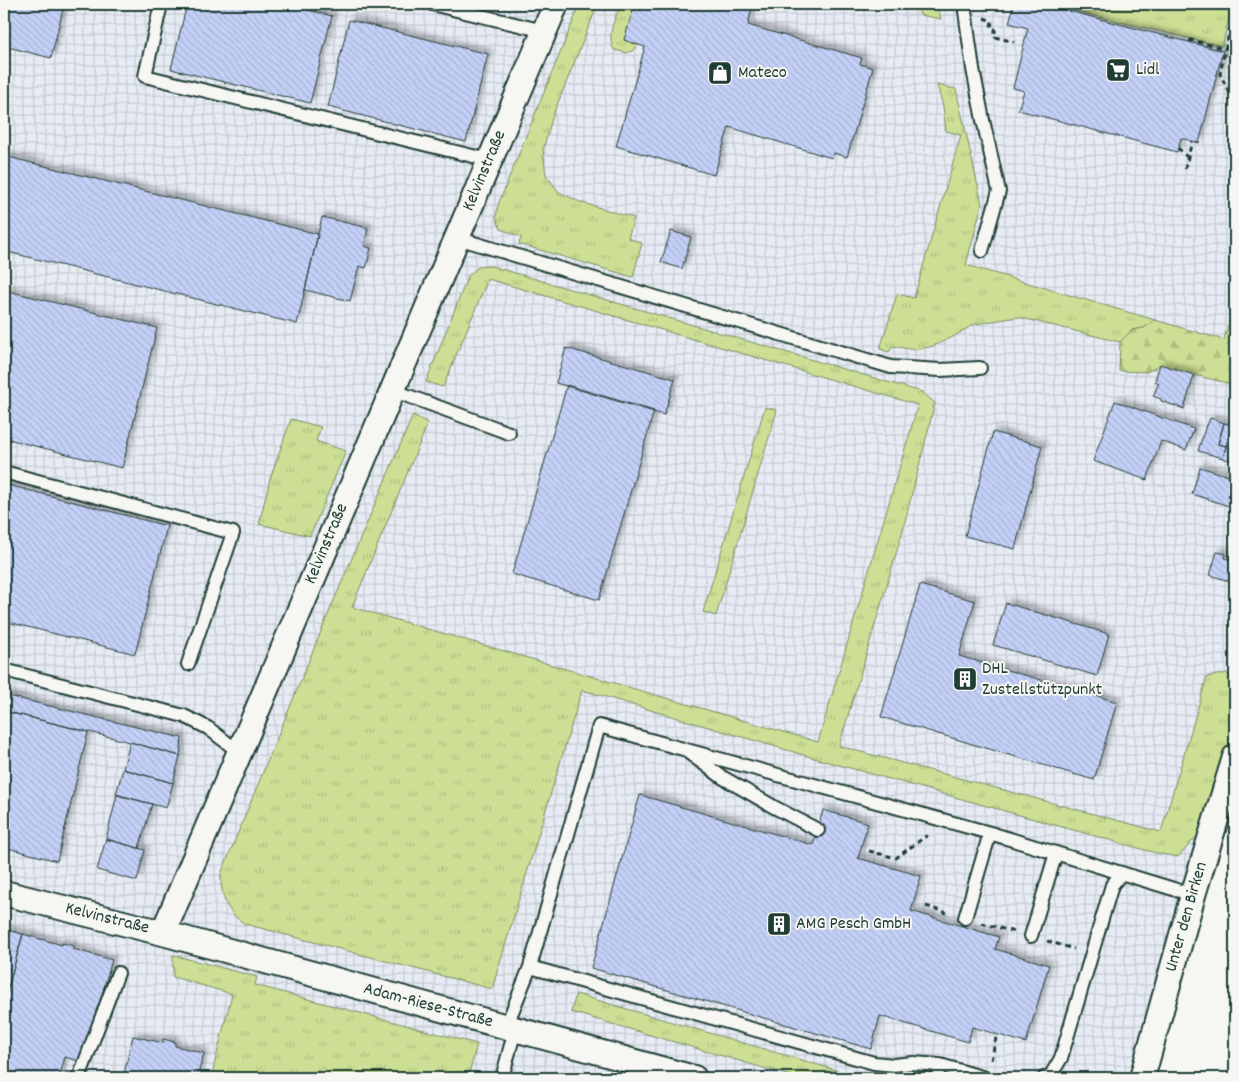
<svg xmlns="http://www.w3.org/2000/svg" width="1239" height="1082" font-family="Dekko,sans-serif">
  <defs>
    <pattern id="industrial-grid" width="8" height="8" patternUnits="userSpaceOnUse" patternTransform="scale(1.25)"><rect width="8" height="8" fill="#e7ebf4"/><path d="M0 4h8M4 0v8" fill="none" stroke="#c6cad2"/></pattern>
    <pattern id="grass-tufts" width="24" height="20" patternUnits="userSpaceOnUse" patternTransform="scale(1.25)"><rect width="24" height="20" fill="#ccdf94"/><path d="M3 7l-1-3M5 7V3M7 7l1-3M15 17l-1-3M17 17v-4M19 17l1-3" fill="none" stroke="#afc080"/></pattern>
    <pattern id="forest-firs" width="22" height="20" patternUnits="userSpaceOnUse" patternTransform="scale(1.25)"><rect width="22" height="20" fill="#ccdf94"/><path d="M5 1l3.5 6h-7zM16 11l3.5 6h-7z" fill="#afc080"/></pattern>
    <pattern id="building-back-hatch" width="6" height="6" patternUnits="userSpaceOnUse" patternTransform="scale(1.25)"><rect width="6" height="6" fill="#c4d0f7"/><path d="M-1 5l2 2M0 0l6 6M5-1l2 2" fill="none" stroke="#a8b4d4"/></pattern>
    <filter id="shadow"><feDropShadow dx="4.5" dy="-4.5" stdDeviation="2.5" flood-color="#0004"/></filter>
  </defs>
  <rect width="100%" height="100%" fill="#f6f6f2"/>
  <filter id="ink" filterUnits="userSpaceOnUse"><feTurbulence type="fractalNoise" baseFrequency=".02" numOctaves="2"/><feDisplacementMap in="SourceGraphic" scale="10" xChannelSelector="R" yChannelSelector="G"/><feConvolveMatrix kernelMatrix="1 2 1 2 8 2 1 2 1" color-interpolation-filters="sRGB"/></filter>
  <g filter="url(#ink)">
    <path fill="url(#industrial-grid)" d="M4 4H1135L1196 10H1235V722L1202 831 1131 1078H468L476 1044 229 1078H4Z"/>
    <path fill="url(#grass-tufts)" stroke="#768e64" d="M580 4H598L553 115 543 150 546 175 559 192 580 202 634 218 628 238 642 243 633 277 519 244 521 237 501 229 496 218 498 205Z
      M621 4H635L624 40 638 45 634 50 627 53 614 50C606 34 615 19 621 4Z
      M916 4H937L941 19 920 15Z
      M1044 4H1135L1196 10H1231L1222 46Z
      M1235 23V55L1227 53Z
      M937 85 956 89 982 204 966 265 1155 320 1144 328 1132 330 1120 342 1018 317 975 324 951 338 933 346 915 350 893 346 889 352 880 349 897 294 914 298 961 135 946 131 943 106Z
      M491 266 922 392 935 403 901 537 839 746 1161 832 1207 677 1227 673 1233 681 1234 727 1202 831 1178 857 1156 853 814 758 582 690 492 989 245 924C226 912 221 897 221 874L329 612 413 415 428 423 352 607 818 742 918 405 488 279 443 387 426 382 468 276 478 267Z
      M765 407 777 410 716 616 703 612Z
      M291 419 321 427 316 441 346 451 310 536 259 524 270 479Z
      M173 955 257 977 255 985 477 1044 468 1078H211L232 994 173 977Z
      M576 994 863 1078H798L571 1012Z"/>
    <path fill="url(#forest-firs)" stroke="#768e64" d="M1235 318V385L1194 375 1160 365 1147 372 1119 371 1120 342 1132 330 1144 328 1155 320 1224 340 1228 325Z"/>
    <path fill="url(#building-back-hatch)" stroke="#1f3d34" filter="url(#shadow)" d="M4 4H42L63 9 51 58 4 46Z
      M187 4H284L332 16 310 103 171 69Z
      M635 4H741L752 7 748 25 862 58 860 64 873 68 847 157 834 153 832 158 729 127 714 175 616 146 645 47 624 40Z
      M1014 4H1042L1223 51 1199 143 1181 138 1177 152 1018 110 1024 91 1013 88 1028 28 1009 23Z
      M349 20 488 54 466 142 328 107Z
      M4 156 318 234 297 324 4 251Z
      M322 217 368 228 364 246 371 248 366 268 359 266 350 301 305 290Z
      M671 231 691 237 682 269 661 262Z
      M4 290 157 328 122 468 4 438Z
      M566 348 675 379 664 415 556 383Z
      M1160 364 1194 375 1184 409 1161 401V399L1153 396 1159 383 1155 381Z
      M567 385 654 411 599 600 512 574Z
      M1115 401 1194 429 1186 450 1161 441 1147 480 1093 461Z
      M1210 418 1224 423 1218 444 1226 446 1223 458 1198 451 1206 425 1207 426Z
      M1224 423 1232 425 1226 446 1218 444Z
      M1232 425 1235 426V462L1223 458Z
      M993 432 1042 446 1015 549 965 536Z
      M1200 467 1235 478V508L1192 494Z
      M4 484 167 526 135 654 4 621Z
      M1217 552 1226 554 1225 558 1235 561V583L1210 575Z
      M920 585 975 601 959 656 1117 702 1094 780 881 717Z
      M1235 593V615L1229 613Z
      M1006 603 1109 634 1097 676 993 645Z
      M4 695 182 738 180 756 130 742 4 711Z
      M4 711 88 732 57 861 4 847Z
      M130 742 180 756 173 783 123 769Z
      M123 769 173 783 166 808 116 794Z
      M117 795 152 804 139 848 106 839Z
      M640 795 813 845 823 810 868 823 858 858 921 876 911 911 999 937 995 949 1049 965 1026 1043 972 1027 968 1042 880 1016 871 1049 591 968Z
      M106 839 145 850 137 881 97 870Z
      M4 929 23 934 4 1002Z
      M23 934 62 945V943L74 946 73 949 112 960 82 1062 65 1057 59 1078H4V1002Z
      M133 1036 163 1043V1039L175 1042V1046L204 1053 197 1078H123Z"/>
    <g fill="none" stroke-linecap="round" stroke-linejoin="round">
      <defs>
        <path id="lane" d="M161 4 145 76 489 160
          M432 4 544 31
          M964 4 973 69 983 120 999 191 982 251
          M457 238 891 367 940 370 980 368
          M392 390 509 433
          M4 472 233 533 188 664
          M4 670 184 716 208 728 239 752
          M689 753 722 777 774 807 818 830
          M965 918 990 833
          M1031 936 1056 853
          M530 967 874 1063 894 1065 913 1063 940 1065 985 1078
          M506 1027 530 967 599 726 990 833 1193 895
          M79 1078 118 973
          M502 1078 515 1030
          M936 1078 940 1065
          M1044 1078 1051 1075 1061 1058 1112 885 1122 873"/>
        <path id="street" d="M4 893 163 933 694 1078
          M163 933 556 4
          M1142 1078 1193 895 1235 757"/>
      </defs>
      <use href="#lane" stroke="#1f3d34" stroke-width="16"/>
      <use href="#street" stroke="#1f3d34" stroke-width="28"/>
      <path stroke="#1f3d34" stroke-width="3" stroke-dasharray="5 4" stroke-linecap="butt" d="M1188 4 1189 5H1235
        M984 18 992 21 991 27 995 29V37L1014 42
        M1190 42 1191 40 1225 49
        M1229 92 1220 74 1235 5
        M1178 148 1187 157
        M1185 169 1192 141
        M869 851 896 858 926 836 928 837
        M926 906 947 913
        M982 923 1014 932
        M1047 941 1074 949
        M991 1060 997 1034"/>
      <use href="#lane" stroke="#f6f6f2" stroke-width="12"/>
      <use href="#street" stroke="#f6f6f2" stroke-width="24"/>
    </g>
  </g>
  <defs>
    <symbol id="supermarket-square" viewBox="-11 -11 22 22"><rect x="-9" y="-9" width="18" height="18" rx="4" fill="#1f3d34" stroke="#f6f6f2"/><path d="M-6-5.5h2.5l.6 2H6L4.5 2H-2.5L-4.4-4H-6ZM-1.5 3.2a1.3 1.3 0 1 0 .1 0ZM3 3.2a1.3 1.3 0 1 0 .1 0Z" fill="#fff"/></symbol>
    <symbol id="shop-square" viewBox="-11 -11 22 22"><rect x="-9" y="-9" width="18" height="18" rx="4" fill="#1f3d34" stroke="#f6f6f2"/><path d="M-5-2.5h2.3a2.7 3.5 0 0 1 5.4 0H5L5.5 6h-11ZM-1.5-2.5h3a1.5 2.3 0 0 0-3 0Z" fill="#fff"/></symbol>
    <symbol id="building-square" viewBox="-11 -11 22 22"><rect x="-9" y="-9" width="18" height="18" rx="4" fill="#1f3d34" stroke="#f6f6f2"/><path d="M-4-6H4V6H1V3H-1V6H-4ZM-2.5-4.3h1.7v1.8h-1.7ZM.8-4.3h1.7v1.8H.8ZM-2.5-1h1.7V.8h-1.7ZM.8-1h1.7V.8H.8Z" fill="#fff"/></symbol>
  </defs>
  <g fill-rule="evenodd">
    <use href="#supermarket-square" x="1104" y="56" width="28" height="28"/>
    <use href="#shop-square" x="706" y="59" width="28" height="28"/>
    <use href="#building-square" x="951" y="665" width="28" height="28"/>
    <use href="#building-square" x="765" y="910" width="28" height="28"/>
  </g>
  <g text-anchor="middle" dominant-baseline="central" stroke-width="4" stroke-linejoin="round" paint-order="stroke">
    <g font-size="18" fill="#1f3d34" stroke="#f6f6f2" text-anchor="start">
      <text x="1136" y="70">Lidl</text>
      <text x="738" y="73">Mateco</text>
      <text x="982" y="669">DHL<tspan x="982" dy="21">Zustellstützpunkt</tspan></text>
      <text x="796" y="924">AMG Pesch GmbH</text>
    </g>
    <g font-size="18" fill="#1f3d34" stroke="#f6f6f2">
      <text transform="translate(485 171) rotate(-67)">Kelvinstraße</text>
      <text transform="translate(327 544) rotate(-67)">Kelvinstraße</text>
      <text transform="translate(1187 917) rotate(-74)">Unter den Birken</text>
      <text transform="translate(107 919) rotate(14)">Kelvinstraße</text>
      <text transform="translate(428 1006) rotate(15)">Adam-Riese-Straße</text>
    </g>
  </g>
  <rect width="1239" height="1082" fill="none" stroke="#f6f6f2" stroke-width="20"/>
  <rect x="10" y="10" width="1219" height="1062" fill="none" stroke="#1f3d34" stroke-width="2" filter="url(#ink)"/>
</svg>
